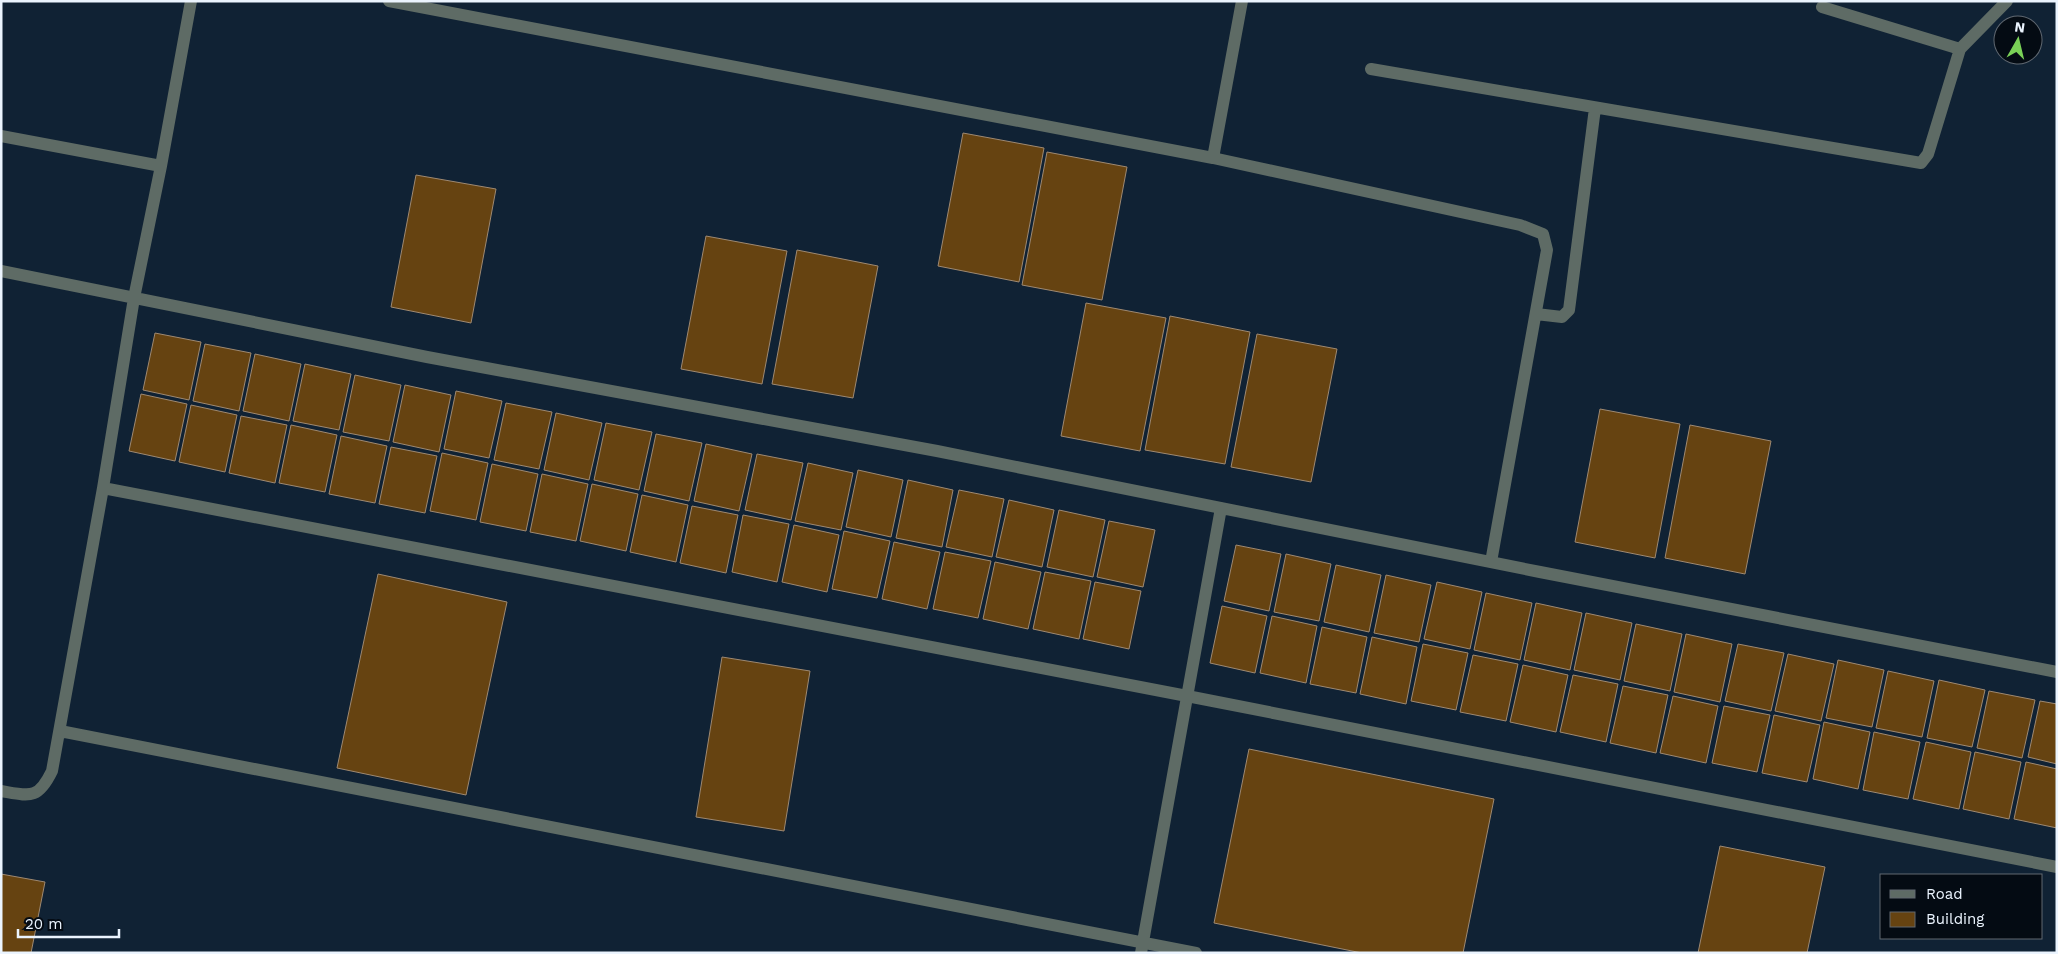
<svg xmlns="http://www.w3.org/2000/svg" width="2058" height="954" font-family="'Work Sans',sans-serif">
  <rect width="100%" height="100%" fill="#102234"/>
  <path fill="#664311" stroke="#9e8972" d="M963 133 1044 148 1019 282 938 266Z
    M1047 152 1127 167 1102 300 1022 285Z
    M416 175 496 189 471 323 391 307Z
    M706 236 787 251 762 384 681 369Z
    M797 250 878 266 853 398 772 384Z
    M1086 303 1166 318 1140 451 1061 436Z
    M1170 316 1250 332 1225 464 1145 450Z
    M155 333 201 342 189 400 143 390Z
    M1257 334 1337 349 1311 482 1231 467Z
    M205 344 251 353 239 411 193 401Z
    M255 354 301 364 289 421 243 411Z
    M305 364 351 374 339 430 293 421Z
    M355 375 401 385 389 441 343 432Z
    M405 385 451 395 439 452 393 442Z
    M456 391 502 401 489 458 444 449Z
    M141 394 187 404 175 461 129 451Z
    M506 403 552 412 539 469 494 460Z
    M191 405 237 415 225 472 179 462Z
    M1600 409 1680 424 1655 558 1575 542Z
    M556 413 602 423 589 480 544 470Z
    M241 416 287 425 275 483 229 473Z
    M606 423 652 432 639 490 594 480Z
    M291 425 337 435 325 492 279 483Z
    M1690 425 1771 441 1745 574 1665 558Z
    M656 434 702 443 689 501 644 491Z
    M341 436 387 446 375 503 329 494Z
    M706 444 752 454 739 511 694 501Z
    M391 447 437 456 425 513 379 504Z
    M442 453 488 463 476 520 430 511Z
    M757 454 803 463 791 520 745 510Z
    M808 463 853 473 841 530 795 521Z
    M492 464 538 474 526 531 480 522Z
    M858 470 903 480 891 537 846 527Z
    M542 474 588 484 576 541 530 532Z
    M908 480 953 490 942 547 896 538Z
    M592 484 638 494 626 551 580 541Z
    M959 490 1004 499 992 557 946 547Z
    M642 495 688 505 676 562 630 552Z
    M1009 500 1054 510 1042 567 996 557Z
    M692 506 738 515 726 573 680 563Z
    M1059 510 1105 520 1093 577 1047 567Z
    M743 515 789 524 777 582 732 572Z
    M1109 521 1155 530 1143 587 1097 577Z
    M794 525 839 535 827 592 782 582Z
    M844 531 890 541 877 598 832 589Z
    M894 542 940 552 927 609 882 599Z
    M1236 545 1281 554 1269 611 1224 601Z
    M945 552 991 561 978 618 933 609Z
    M1286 554 1331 564 1319 621 1274 612Z
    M995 562 1041 572 1028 629 983 619Z
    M1336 565 1381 575 1369 632 1324 622Z
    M1045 572 1091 581 1079 639 1033 629Z
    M378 574 507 602 466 795 337 768Z
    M1386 575 1431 585 1419 642 1374 633Z
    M1095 582 1141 591 1129 649 1083 639Z
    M1437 582 1482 592 1470 649 1424 639Z
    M1486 593 1532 603 1520 660 1474 650Z
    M1536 603 1582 613 1570 670 1524 660Z
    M1222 606 1267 616 1255 673 1210 663Z
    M1586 613 1632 623 1620 680 1574 670Z
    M1272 616 1317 626 1306 683 1260 673Z
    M1636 624 1682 634 1670 691 1624 681Z
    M1322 627 1367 637 1356 693 1310 684Z
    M1686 634 1732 644 1720 702 1674 692Z
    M1372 637 1417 647 1406 704 1360 694Z
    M1423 644 1468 653 1456 710 1411 701Z
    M1738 644 1784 653 1771 711 1725 701Z
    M1788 654 1834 664 1821 721 1775 711Z
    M1473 655 1518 664 1506 721 1460 712Z
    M722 657 810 671 784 831 696 817Z
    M1838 660 1884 670 1872 727 1826 718Z
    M1523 665 1568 675 1556 732 1510 722Z
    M1888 671 1934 681 1922 737 1876 728Z
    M1573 675 1618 684 1606 742 1560 732Z
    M1939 680 1985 690 1972 747 1927 738Z
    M1623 686 1668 695 1656 753 1610 743Z
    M1989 691 2035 700 2022 758 1977 748Z
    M1673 696 1718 706 1706 763 1660 753Z
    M2040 701 2057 704V764L2028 757Z
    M1724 706 1770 715 1757 772 1712 763Z
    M1774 715 1820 725 1807 782 1762 773Z
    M1824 722 1870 732 1858 789 1813 779Z
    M1874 732 1920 742 1908 799 1863 790Z
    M1926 742 1971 752 1959 809 1913 799Z
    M1249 749 1494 799 1463 953H1362L1214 923Z
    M1975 752 2021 762 2009 819 1963 809Z
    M2026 762 2057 769V828L2014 819Z
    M1720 846 1825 867 1807 953H1698Z
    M1 874 45 882 31 953H1Z"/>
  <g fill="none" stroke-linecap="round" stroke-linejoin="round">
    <path stroke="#5e6b65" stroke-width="12" d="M389 1 1213 158 1520 225 1543 234 1547 250 1491 562
      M1822 7 1960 49
      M1371 69 1921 163 1928 154 1960 49 2007 1
      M1 136 161 166
      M1213 158 1242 1
      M1 271 427 357 937 451 1540 572 2057 672
      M1536 314 1562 317 1569 310 1595 108
      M103 488 1187 696 2057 867
      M60 731 1196 953
      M1 791C30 796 38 800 52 771L103 488 134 298 161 166 191 1
      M1141 953 1221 508"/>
  </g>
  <rect width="2058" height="954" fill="none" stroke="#ebf4fe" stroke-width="5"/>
  <rect x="1880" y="874" width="162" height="65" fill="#040b13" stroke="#606871"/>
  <rect x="1890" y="890" width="25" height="8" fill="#5e6b65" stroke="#606871"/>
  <text x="1926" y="899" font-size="15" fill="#ebf4fe">Road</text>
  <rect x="1890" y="912" width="25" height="15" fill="#664311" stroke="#606871"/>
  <text x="1926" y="924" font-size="15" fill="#ebf4fe">Building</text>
  <g transform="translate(2018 40) rotate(8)"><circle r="24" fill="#040b13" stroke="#606871"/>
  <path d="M0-4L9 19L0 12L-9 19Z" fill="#7ad157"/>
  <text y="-8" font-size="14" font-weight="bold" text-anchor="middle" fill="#ebf4fe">N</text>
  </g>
  <path d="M18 929v8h101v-8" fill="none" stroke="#ebf4fe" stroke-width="2.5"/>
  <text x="25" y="929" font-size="15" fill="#ebf4fe" stroke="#040b13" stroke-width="4" paint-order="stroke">20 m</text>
</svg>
